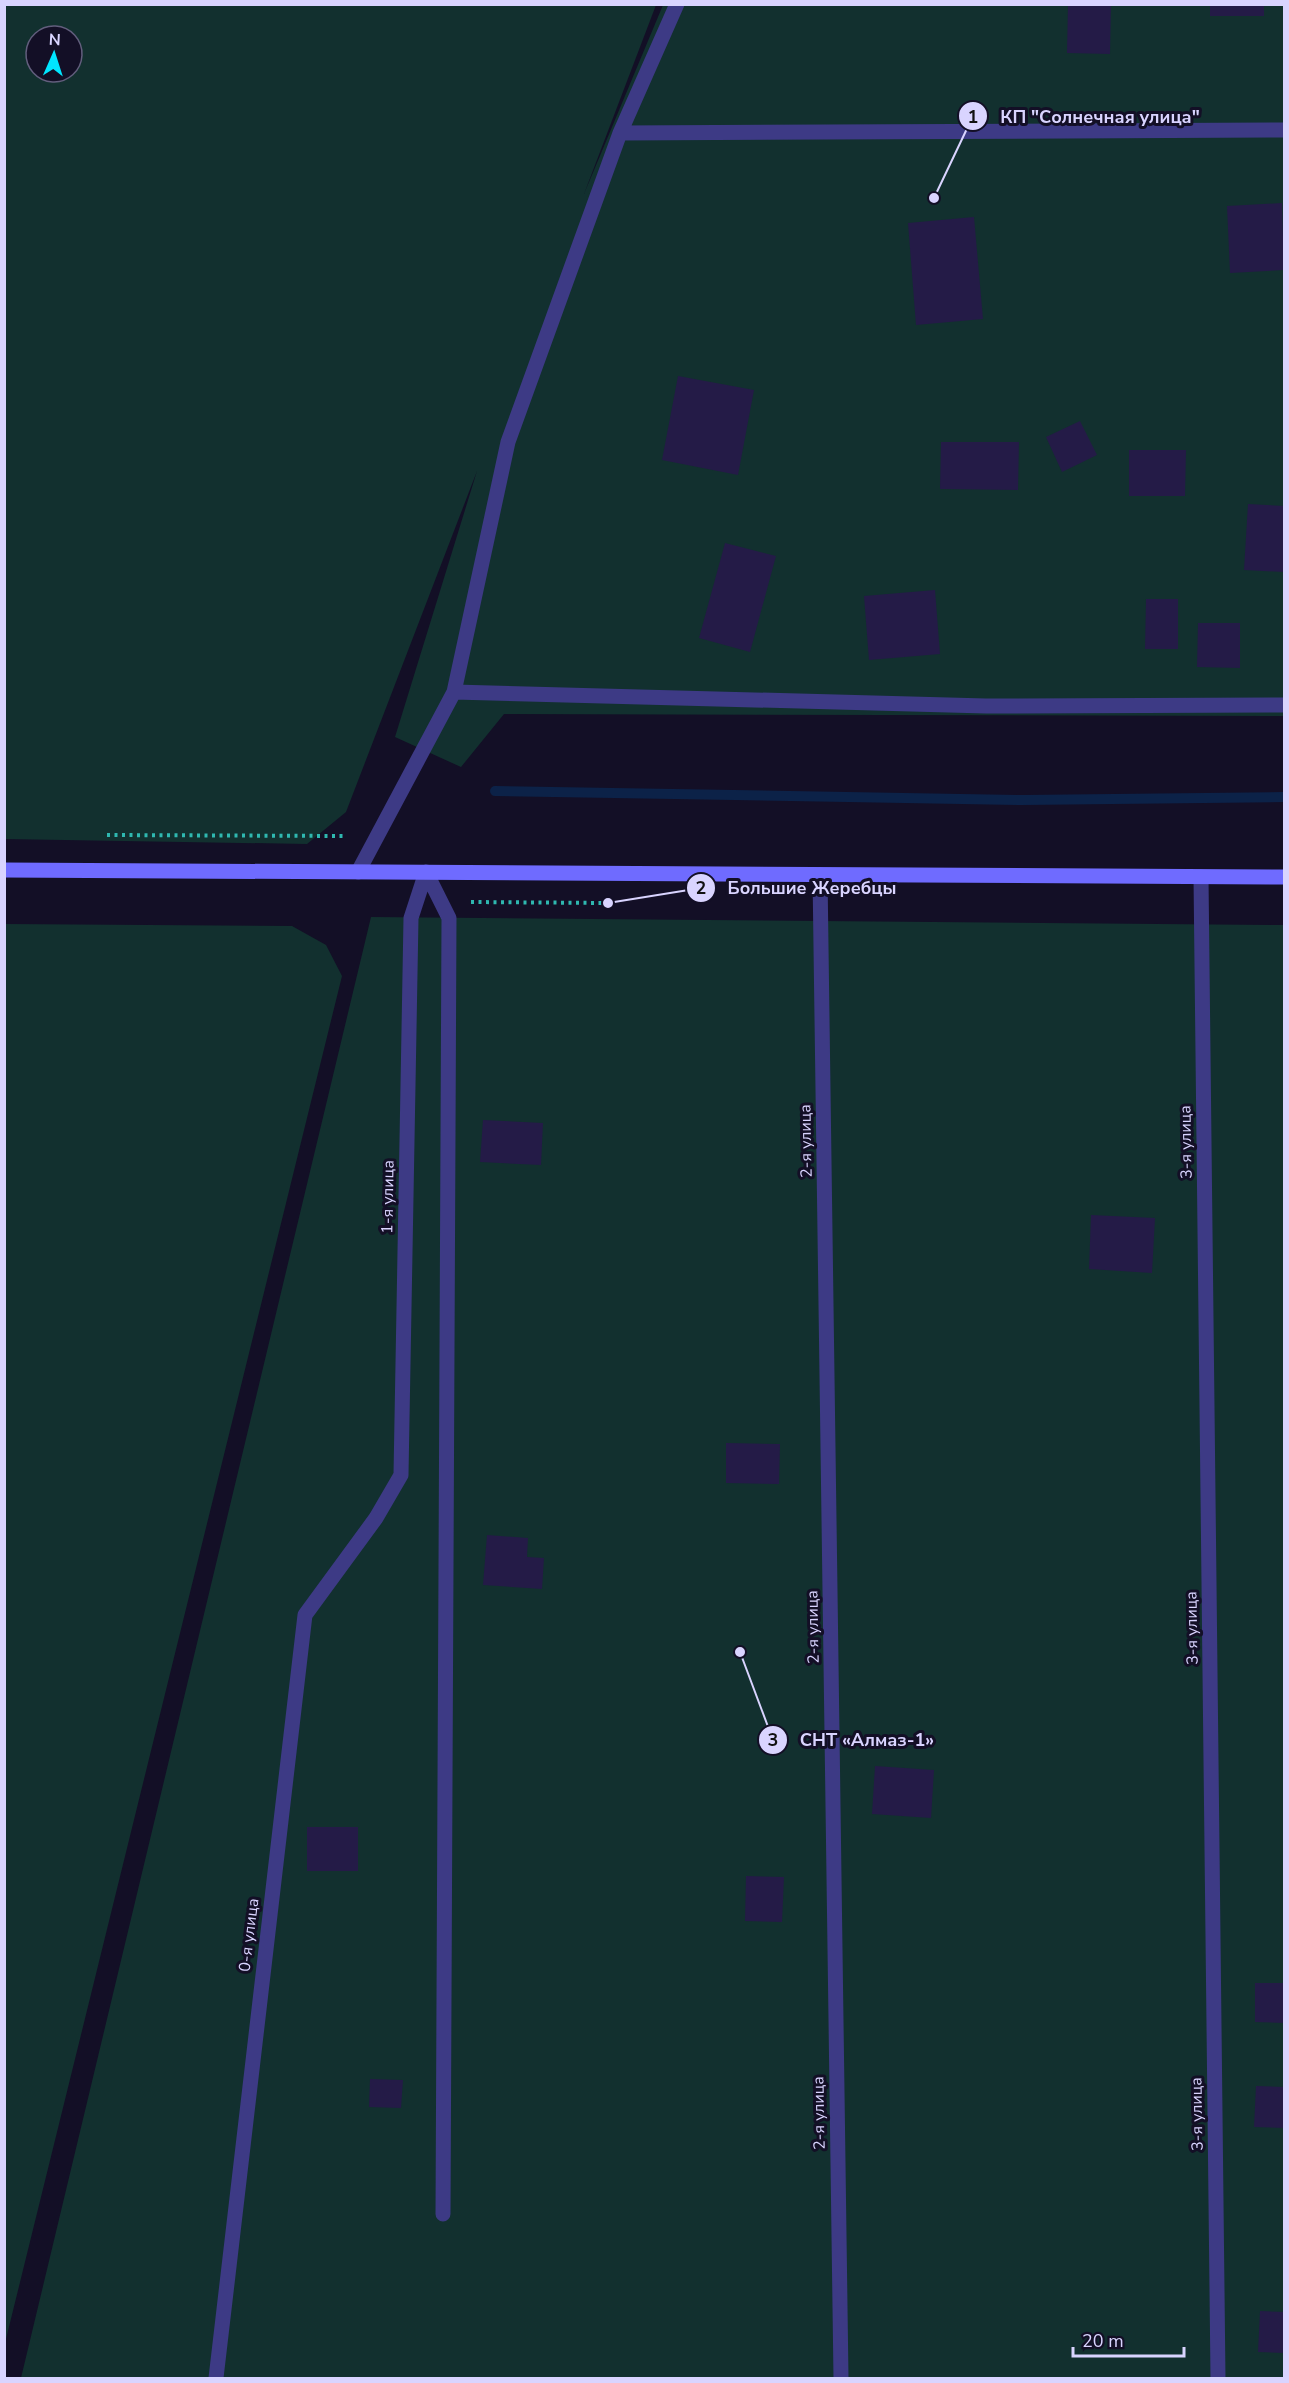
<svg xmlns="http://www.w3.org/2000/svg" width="1289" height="2383" font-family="'Nunito Sans',sans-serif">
  <rect width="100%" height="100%" fill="#130f26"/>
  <path fill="#12302f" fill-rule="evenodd" d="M5 5H656L584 194 663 5H1284V716L504 714 461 767 395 737 477 471 346 812 307 844 5 839ZM36 36H72V72H36Z
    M371 917 1284 925V2378H21Z
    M5 924 292 926 326 945 342 976 5 2343Z"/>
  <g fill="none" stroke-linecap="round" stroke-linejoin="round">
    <path stroke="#0c2248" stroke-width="10" d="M495 791 1023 800 1284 797"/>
  </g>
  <path fill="#241b47" d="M1068 4H1111L1110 54 1067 53Z
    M1210 4H1264V16H1210Z
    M1282 203 1284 270 1230 273 1227 206Z
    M974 217 983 319 916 325 908 223Z
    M678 376 754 390 738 475 662 460Z
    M1080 421 1097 455 1062 472 1046 437Z
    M941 442H1019L1018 490 940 489Z
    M1129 450H1186L1185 496H1129Z
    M1248 504 1284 506V572L1244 570Z
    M725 543 776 556 750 652 699 638Z
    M935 590 940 654 869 660 864 596Z
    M1146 599H1178V649H1145Z
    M1198 623H1240V668L1197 667Z
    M483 1120 543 1123 541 1165 480 1162Z
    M1091 1215 1155 1218 1152 1273 1089 1269Z
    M726 1443 780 1444 779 1484 726 1483Z
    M487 1535 528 1538 527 1557 544 1558 542 1589 483 1585Z
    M875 1766 934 1770 931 1818 872 1814Z
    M307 1827H358V1871H307Z
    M746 1876 784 1877 782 1922 745 1921Z
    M1255 1983H1284V2023L1255 2022Z
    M370 2079 403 2080 401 2108 369 2107Z
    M1256 2086 1284 2087V2128L1254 2127Z
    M1260 2311 1284 2312V2353L1258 2352Z"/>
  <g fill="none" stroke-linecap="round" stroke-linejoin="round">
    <path stroke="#2fb8b0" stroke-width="4" stroke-dasharray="3 4.5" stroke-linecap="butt" d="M107 835 346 836
      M471 902 608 903"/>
    <path stroke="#3d3a85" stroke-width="15" d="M620 133 1284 130
      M454 692 986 706 1284 705
      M358 872 454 692 508 442 620 133 677 4
      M426 872 449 918 443 2214
      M820 875 841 2378
      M1201 877 1218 2378
      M216 2378 305 1615 376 1518 401 1475 411 918 426 872"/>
    <path stroke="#6f6bff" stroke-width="15" d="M4 870 1284 877"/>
  </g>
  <g text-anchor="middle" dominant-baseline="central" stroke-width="6" stroke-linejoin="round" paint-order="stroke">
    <g font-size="16" fill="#d9d4ff" stroke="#130f26">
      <text transform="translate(806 1141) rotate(-91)">2-я улица</text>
      <text transform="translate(1186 1142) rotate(-91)">3-я улица</text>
      <text transform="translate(388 1197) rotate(-89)">1-я улица</text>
      <text transform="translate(813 1627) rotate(-91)">2-я улица</text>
      <text transform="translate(1192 1628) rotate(-91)">3-я улица</text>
      <text transform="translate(249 1935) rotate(-83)">0-я улица</text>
      <text transform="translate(819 2113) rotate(-91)">2-я улица</text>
      <text transform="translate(1197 2114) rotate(-91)">3-я улица</text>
    </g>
  </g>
  <path fill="none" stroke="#d9d4ff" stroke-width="2" d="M934 198L973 116M608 903L701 888M740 1652L773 1740"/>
  <g fill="#d9d4ff" stroke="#130f26" stroke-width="2">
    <circle cx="934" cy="198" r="6"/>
    <circle cx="608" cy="903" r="6"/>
    <circle cx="740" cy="1652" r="6"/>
    <circle cx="973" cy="116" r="15"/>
    <circle cx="701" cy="888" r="15"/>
    <circle cx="773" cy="1740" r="15"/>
  </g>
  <g font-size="18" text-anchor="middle" font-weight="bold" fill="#111">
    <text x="973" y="123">1</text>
    <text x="701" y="894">2</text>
    <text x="773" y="1746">3</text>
  </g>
  <g font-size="18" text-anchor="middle" font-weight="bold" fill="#d9d4ff" stroke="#130f26" stroke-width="6" stroke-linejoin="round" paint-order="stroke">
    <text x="1100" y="123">КП "Солнечная улица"</text>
    <text x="812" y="894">Большие Жеребцы</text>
    <text x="867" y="1746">СНТ «Алмаз-1»</text>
  </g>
  <rect width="1289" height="2383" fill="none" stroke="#d9d4ff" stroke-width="12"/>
  <g transform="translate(54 54) rotate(3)"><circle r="28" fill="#130f26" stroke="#625e7d" stroke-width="1.5"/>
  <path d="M0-4.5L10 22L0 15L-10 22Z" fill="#00e5ff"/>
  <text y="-9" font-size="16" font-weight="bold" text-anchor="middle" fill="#d9d4ff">N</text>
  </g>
  <path d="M1073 2347v9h111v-9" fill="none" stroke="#d9d4ff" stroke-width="3"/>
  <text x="1082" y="2347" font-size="18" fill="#d9d4ff" stroke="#130f26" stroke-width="4.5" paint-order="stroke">20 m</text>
</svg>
